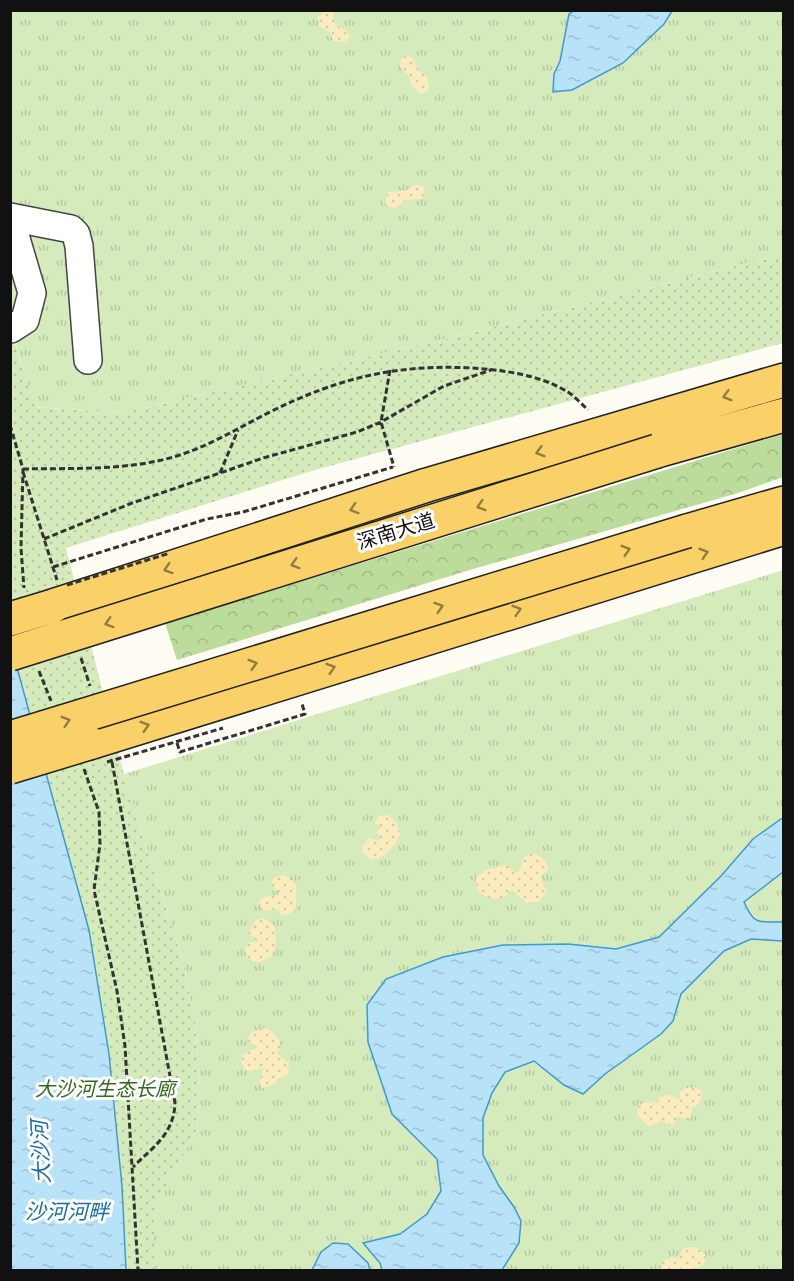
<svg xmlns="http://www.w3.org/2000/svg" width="794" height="1281" font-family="Spectral,'Noto Sans SC',serif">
  <defs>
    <pattern id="grass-tufts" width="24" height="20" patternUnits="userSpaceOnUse" patternTransform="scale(1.5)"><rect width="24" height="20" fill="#d6ebbc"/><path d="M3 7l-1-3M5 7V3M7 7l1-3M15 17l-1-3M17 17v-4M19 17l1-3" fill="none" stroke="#b7c8a1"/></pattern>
    <pattern id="forest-crowns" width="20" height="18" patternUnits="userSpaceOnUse" patternTransform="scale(1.5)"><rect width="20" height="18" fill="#bbdc9b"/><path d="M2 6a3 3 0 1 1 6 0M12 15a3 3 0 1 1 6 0" fill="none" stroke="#a0bc84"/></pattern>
    <pattern id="sand-dots" width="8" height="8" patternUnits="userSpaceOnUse" patternTransform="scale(1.5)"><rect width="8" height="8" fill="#fbecc0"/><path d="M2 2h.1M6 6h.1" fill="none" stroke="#d6c9a4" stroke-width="1.8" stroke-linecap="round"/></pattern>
    <pattern id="park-dots" width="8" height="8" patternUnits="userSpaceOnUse" patternTransform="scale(1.5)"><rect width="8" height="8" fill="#d6ebbc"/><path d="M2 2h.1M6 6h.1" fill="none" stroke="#b7c8a1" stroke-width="1.8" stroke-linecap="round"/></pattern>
    <pattern id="water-ripples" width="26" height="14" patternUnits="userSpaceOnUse" patternTransform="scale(1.5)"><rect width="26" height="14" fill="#b8e2f7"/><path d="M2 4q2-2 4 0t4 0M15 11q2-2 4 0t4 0" fill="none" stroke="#9dc1d3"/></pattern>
  </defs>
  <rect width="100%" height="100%" fill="#fffcf4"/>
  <path fill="url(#grass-tufts)" d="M10 11H783V254L450 338 122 413 34 407 11 328Z
    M783 570V1270H154V1224L158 1202 197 1129 200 1087 195 1019 182 960 124 774Z"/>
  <path fill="url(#forest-crowns)" d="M783 434V477L738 493 473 569 177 660 165 623Z"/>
  <path fill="url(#sand-dots)" d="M325 11H332L335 25 347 31 349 36 347 41 334 42 329 31 319 26 318 17Z
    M407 55 414 59 417 70 427 76 429 88 425 92 419 94 410 82 409 75C402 70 398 68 401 59Z
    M414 185 423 186 425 190 423 199 405 200 396 208 387 207 385 202 388 192C400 190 405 194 414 185Z
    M388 815 396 822 400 835C393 848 387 857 372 860L363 853 362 845 369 838 378 841 381 839 376 832 381 827 375 823 379 816Z
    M531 854C540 854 547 860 548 869L540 877 547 891 540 901 527 903 512 890 508 891 506 897C492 901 487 898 477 890L476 878 486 870 506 865 515 872H519L524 857Z
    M282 875 291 878 296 885V909L287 915 281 914 278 909 264 911 261 909 259 901 265 897 278 895 279 892 271 885C272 878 276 877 282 875Z
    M264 918 275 927 276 946 271 957 257 963 247 958 245 950 249 943 259 941 248 933 256 920Z
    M263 1028C273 1029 279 1038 281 1047L277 1053 288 1063 289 1072 284 1077 279 1078 271 1086 263 1088 259 1081 263 1071 262 1068 255 1071 246 1070 241 1062V1058L247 1052 255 1049 256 1045 249 1042 248 1039 252 1032Z
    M696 1087 702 1092C701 1100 700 1104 692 1108L691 1118 687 1119 677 1116 675 1124 671 1126 661 1120 650 1127 638 1116C636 1104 642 1103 652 1101L657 1104 659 1098C668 1092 672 1096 680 1100V1089Z
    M696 1247 705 1254 706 1258 703 1265 692 1270H661L663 1261 670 1257 678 1258 684 1248Z"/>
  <path fill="url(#park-dots)" d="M783 254V343L315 470 66 548 124 774 182 960 195 1019 200 1087 197 1129 158 1202 154 1224V1270H11L10 328 35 407 122 413 450 338Z"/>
  <path fill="url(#water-ripples)" stroke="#3d9bd0" stroke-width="1.5" d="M575 10H672V11L664 24 623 63 572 90 553 92 554 74 560 61 569 14Z
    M10 642 89 930 109 1054 122 1186 126 1270H11Z
    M781 819H783V872L744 902C755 927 759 921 783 922V941L751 939 724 951 681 994 673 1021 661 1034 605 1074 583 1094 564 1085 534 1061 505 1072 492 1093 483 1118V1155L499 1186 514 1207 521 1221 519 1243 502 1270H382L380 1263 363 1243 400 1234 427 1214 441 1191 437 1159 392 1114 368 1042 367 1005 386 979 443 957 503 945 568 944 616 949 659 937 721 876 753 839Z
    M333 1243 348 1244 368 1263 370 1270H312L321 1252Z"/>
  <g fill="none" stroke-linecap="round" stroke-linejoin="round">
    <defs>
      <path id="minor" d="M10 217 71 229 76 234 79 246 88 360
        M10 218 32 293 25 320 11 329"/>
      <path id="major" d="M657 451 784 415
        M687 531 784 503
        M53 606 427 485 784 380
        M89 743 784 528"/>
    </defs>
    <use href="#minor" stroke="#444" stroke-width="30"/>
    <use href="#major" stroke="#222" stroke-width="36"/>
    <path stroke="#333" stroke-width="3" stroke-dasharray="6 3" stroke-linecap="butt" d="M390 370 381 422 394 467
      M10 425 23 469 21 548 24 588
      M23 469C75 468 130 471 180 455 213 444 240 427 270 412 338 378 396 364 472 368 504 370 540 375 568 392 575 397 582 404 588 410
      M23 472 57 580
      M220 473 238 430
      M44 539 132 503 220 473 263 458 357 432 381 422 444 386 491 370
      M53 567 207 519 243 512 393 467
      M81 658 90 686
      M39 671 51 701
      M177 743 180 752 305 714 302 704
      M112 762 175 1103C174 1134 153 1147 133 1167
      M84 769 99 812 100 844 94 890 117 991 125 1046 138 1270"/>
    <use href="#minor" stroke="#fff" stroke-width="27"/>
    <use href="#major" stroke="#fad169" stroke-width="33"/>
    <defs>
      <path id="major-bridge" d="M10 619 53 606
        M10 654 657 451
        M10 738 687 531
        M10 767 89 743"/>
    </defs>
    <use href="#major-bridge" stroke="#222" stroke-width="36" stroke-linecap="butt"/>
    <path stroke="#333" stroke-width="3" stroke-dasharray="6 3" stroke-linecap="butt" d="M67 585 170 553
      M107 762 223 728"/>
    <use href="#major-bridge" stroke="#fad169" stroke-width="33"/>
  </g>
  <defs><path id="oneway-chevron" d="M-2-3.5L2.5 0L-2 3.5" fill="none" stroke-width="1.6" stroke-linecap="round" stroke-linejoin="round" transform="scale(1.5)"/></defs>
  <g stroke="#917b41">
    <use href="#oneway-chevron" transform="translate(727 396) rotate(164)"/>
    <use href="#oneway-chevron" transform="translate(540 452) rotate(164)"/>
    <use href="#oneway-chevron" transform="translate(481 506) rotate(163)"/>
    <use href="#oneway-chevron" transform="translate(354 509) rotate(162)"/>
    <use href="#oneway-chevron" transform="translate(626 550) rotate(-17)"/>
    <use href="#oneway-chevron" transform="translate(704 553) rotate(-17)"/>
    <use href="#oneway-chevron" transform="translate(295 564) rotate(163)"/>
    <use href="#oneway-chevron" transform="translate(168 569) rotate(162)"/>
    <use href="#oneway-chevron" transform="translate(439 607) rotate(-17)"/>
    <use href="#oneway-chevron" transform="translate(517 610) rotate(-17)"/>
    <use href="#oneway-chevron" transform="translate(109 623) rotate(163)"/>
    <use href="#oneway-chevron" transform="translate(253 664) rotate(-17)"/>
    <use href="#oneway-chevron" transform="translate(331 668) rotate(-17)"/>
    <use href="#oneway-chevron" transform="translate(66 721) rotate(-17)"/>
    <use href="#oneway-chevron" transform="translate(145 726) rotate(-17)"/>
  </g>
  <g text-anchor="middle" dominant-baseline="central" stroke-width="6" stroke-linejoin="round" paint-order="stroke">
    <g font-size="20" fill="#111" stroke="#fff">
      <text transform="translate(396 532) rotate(-17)">深南大道</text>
    </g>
    <g font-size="20" font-style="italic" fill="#316b1e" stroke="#fff">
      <text x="105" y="1090">大沙河生态长廊</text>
    </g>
    <g font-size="21" font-style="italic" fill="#166da6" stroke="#fff">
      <text transform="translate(42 1152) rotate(-93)">大沙河</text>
      <text x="67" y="1213">沙河河畔</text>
    </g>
  </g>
  <rect width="794" height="1281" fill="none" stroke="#111111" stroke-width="24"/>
</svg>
